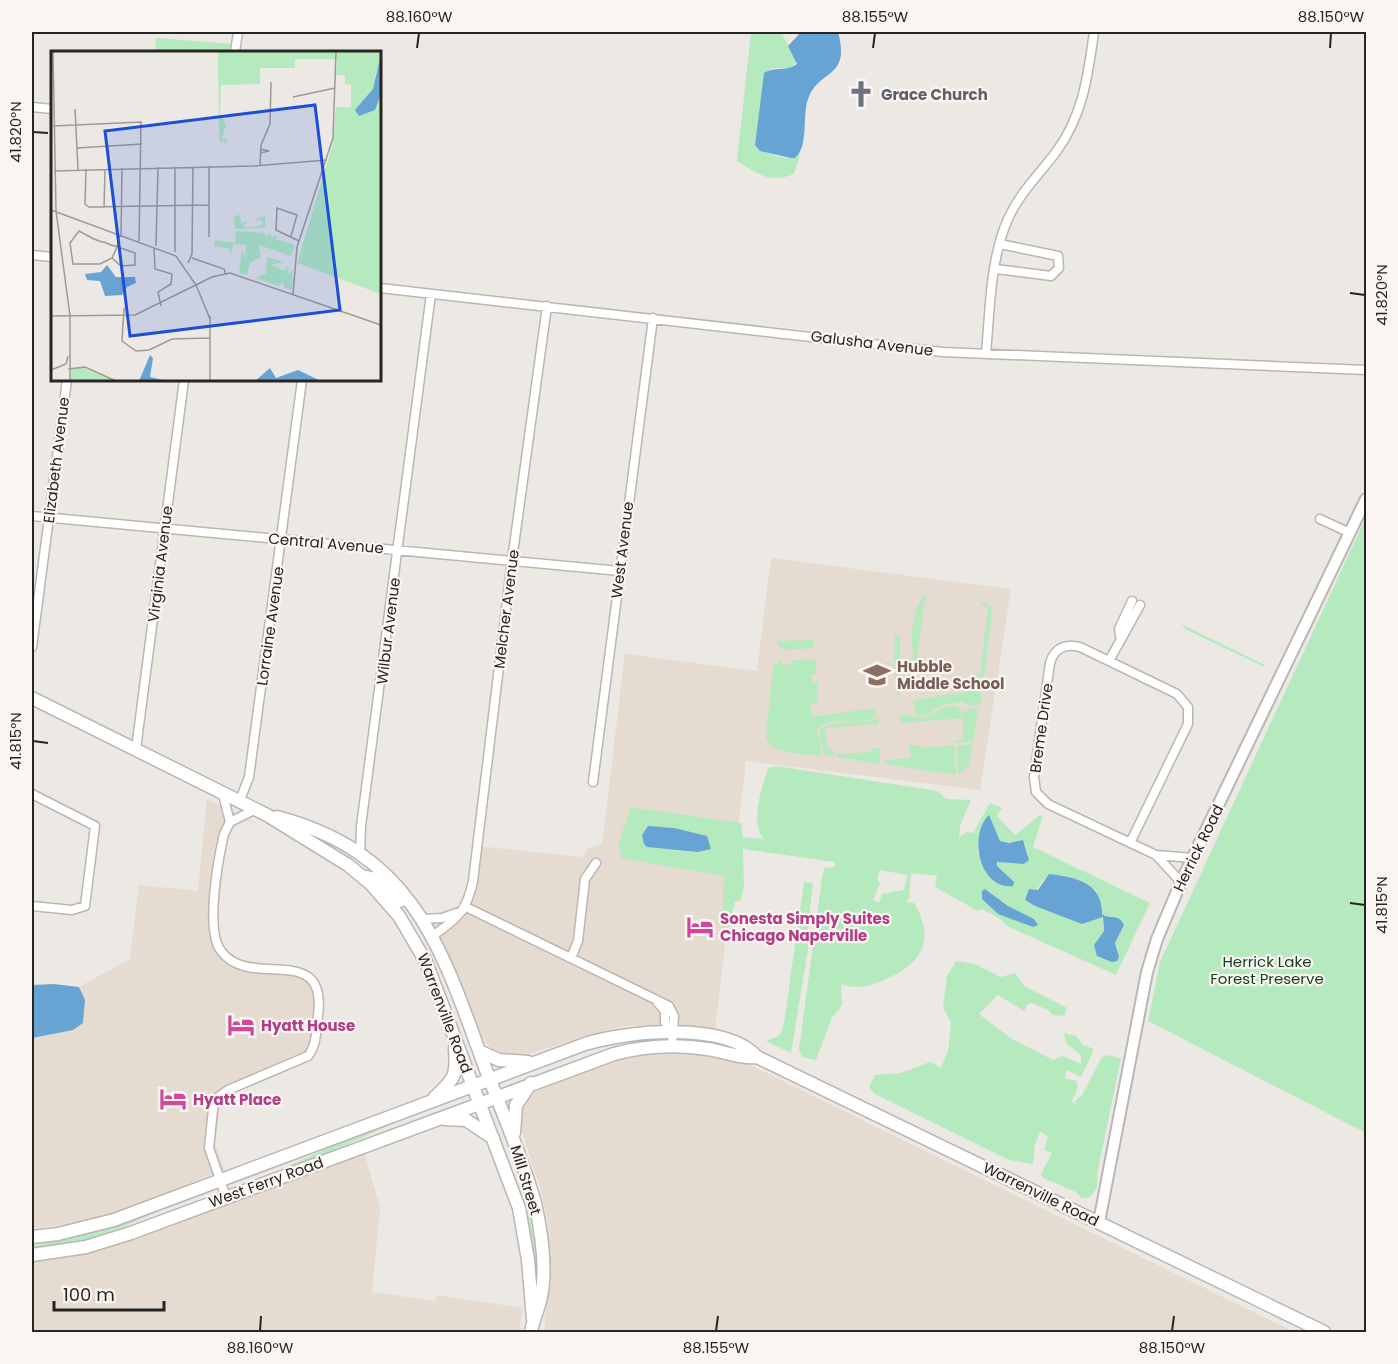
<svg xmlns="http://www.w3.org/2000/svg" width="1398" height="1364" font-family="Poppins,sans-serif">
  <rect width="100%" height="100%" fill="#ece8e4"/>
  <path fill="#e5dbd1" d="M771 558 1011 589 980 790 746 761 715 1031 651 1026H624L582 1037 523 1056 507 1057 492 1050 483 1039 434 926 467 904 477 846 582 857 588 848 602 844 625 654 757 671Z
    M207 799 256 823 244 820 236 824 226 841 217 917 220 943 228 953 242 960 293 967 305 970 317 979 323 990V1002L319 1041 311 1057 303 1063 221 1099 215 1143 224 1169 117 1214 89 1222 32 1228V1038L76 1028 83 1023 85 1005 79 987 130 959 139 885 198 891Z
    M672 1051 705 1054 746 1063 1294 1332H544L550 1269 547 1219 540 1188 520 1126V1106L527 1097 541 1088 583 1069 629 1056Z
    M364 1151 380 1208 372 1292 435 1301 436 1295 523 1308 519 1332H32V1259L79 1254 170 1227 247 1194Z"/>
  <path fill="#b5eabf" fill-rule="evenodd" d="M751 32H781L797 61 792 68H772L764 74 755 145C763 155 783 158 795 158L800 154 794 174C770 184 758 174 737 161Z
    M156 38 233 44 232 52H155Z
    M1366 517V1133L1148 1021 1160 962Z
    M925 596 931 597 925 599 916 666 923 668 921 675C907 665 910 605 925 596Z
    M983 602 990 606 992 614 984 676 973 679V674L980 673 988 607 981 605Z
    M1181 624 1265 665 1264 667 1187 630Z
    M895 634 900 636V694L897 696 894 669Z
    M814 640V648L785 650 778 646 776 641Z
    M815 659 816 674 811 675 812 682H817L818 703 811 704 812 717 875 708 876 716C870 719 864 722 857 722 844 722 822 716 817 733L821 743V756C805 753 770 756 766 736L773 666 780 660 783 665 791 664 793 660Z
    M978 690 982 695 981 704 970 706 962 701C956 705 950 702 943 705 932 709 928 718 916 715L913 700Z
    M948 706H957L962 713 969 709H978L973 741 956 743V740L963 739V718L902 723 900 714 924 718Z
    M878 718 879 724 825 728 828 749H833L834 756 825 755 819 733 822 728C841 718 856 727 878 718Z
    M973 744 969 766 958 775 957 746Z
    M921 745 922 748 954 745 956 775 885 764V760L912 758 908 746Z
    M871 748H880V764L837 757 836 749 838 754 871 752Z
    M776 766 938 791 946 799 971 800 960 826 959 838 966 832 973 833 990 803 1002 808 997 816 1015 835 1040 815 1043 816 1033 847 1150 903 1116 975 1007 926 1002 920 982 909 978 911 935 887 937 876 911 873 909 899 905 902 914 903C936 939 922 964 886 979 870 986 858 990 841 984L842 1005 832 1018 816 1060 802 1057 799 1049 822 879 824 868 835 867V862L743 849 744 885 741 900 735 902 732 914 735 917 729 927 722 929 724 876 621 858 619 841 631 807 741 823 743 837 763 839C750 818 762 789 768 768ZM991 821 1000 841 1025 844 1028 855 1025 864 998 862 997 866 1010 879 986 872 977 851ZM880 870 908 875 904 890 882 894 879 903 873 900 880 884 877 878ZM1064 875 1096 890 1102 904V914L1124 925 1115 944 1118 950 1097 940 1104 931 1102 917 1082 924 1035 906 1036 891 1043 880ZM985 889 1008 906 1034 919 1030 926 1022 923Z
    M804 882 813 883 807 938 809 943 791 1053 766 1041 780 1035 784 1023Z
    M956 961 975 964 1001 977 1015 973 1024 986 1067 1008 1064 1016 1053 1015 1048 1010 1032 1003 1027 1005 1024 1011 998 995 979 1014 1012 1039 1053 1060 1063 1056 1081 1064V1055L1066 1043 1064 1033 1076 1036 1083 1045 1094 1049 1081 1077 1067 1070 1065 1078 1076 1081 1078 1087 1072 1101 1076 1105 1075 1101 1082 1095 1102 1057 1109 1055 1121 1059 1097 1174V1188L1089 1198H1082L1076 1192 1043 1178 1041 1174 1052 1153 1044 1150 1048 1136 1040 1132 1035 1144 1033 1164 1009 1160 875 1094 869 1087 875 1075 901 1073 930 1062 941 1068 948 1051 951 1023 943 1007 947 976Z
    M415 1114 314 1159 251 1183 369 1129Z
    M507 1161C530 1209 538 1236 537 1289L528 1225Z
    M199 1193 125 1226 64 1247 32 1250V1246L93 1232Z"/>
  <path fill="#67a4d4" d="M801 32H838C851 80 819 68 808 99 802 115 809 147 795 158H791L760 151 755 145 764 73C775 66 787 72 797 64L788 46Z
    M989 815 1000 841 1009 843 1023 840 1029 860 1024 864 997 862V866L1014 882 1013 886C979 890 968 835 989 815Z
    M648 826 674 828 707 836 711 849 698 852 647 847 644 844 642 835Z
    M1049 874C1076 877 1103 883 1102 914 1109 920 1119 913 1124 925L1115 943 1119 957 1117 961 1112 962 1097 956 1094 945 1104 931 1103 917 1082 924 1035 906 1025 900 1029 889 1038 890Z
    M985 889 1008 906 1034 919 1038 925 1033 927 998 914 982 899V891Z
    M54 984 79 987 85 1000 83 1023 73 1030 32 1038V985Z"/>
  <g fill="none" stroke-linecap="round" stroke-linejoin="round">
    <defs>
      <path id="minor" d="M235 52 238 32
        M32 107 52 109
        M32 255 52 257
        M996 269 1051 276 1059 268 1058 256 1000 244
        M380 288 943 352 1366 370
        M986 354C990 310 990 259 1008 219 1020 192 1039 175 1056 152 1083 116 1088 75 1094 32
        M32 516 620 571
        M1320 519 1350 533
        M1120 636 1119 629 1132 601
        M32 647 67 380
        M1109 661 1140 605
        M136 749 184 380
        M593 782 653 318
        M222 791 230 822
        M32 794 95 826 85 906 72 910 32 906
        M240 800 249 777 302 380
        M1130 843 1188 724V707L1177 694 1080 647C1066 643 1054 648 1050 663L1034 777 1036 792 1048 804 1156 855 1181 882
        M360 855 361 826 431 294
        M1156 855 1193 858
        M466 907 669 1006 674 1016 672 1046
        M423 919 442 918 462 911
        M434 935C458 918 467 910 473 881L512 560 547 306
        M571 958 578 941 585 879 596 863
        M658 1003 665 1011V1022L671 1032
        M226 1197 209 1148 214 1100 228 1090 308 1056C317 1045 316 1030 318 1016 328 940 250 991 221 951 205 930 218 860 224 834L230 822 256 809"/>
      <path id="tertiary" d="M1099 1222 1147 972 1157 939 1181 882 1366 499"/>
      <path id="secondary" d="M32 698 267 815 348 865 371 884 399 916 426 962 519 1208 528 1260 533 1319
        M277 817C416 854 442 950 486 1070 503 1114 522 1157 535 1203 541 1230 547 1268 541 1296 539 1309 533 1319 531 1332
        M367 877 379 880 400 901
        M479 1051 499 1060 528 1062
        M435 1097C455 1079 457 1075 455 1048
        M444 1119 466 1120 493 1138
        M514 1133 516 1105 531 1083
        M32 1237 58 1234 114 1220 585 1044C627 1031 726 1021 757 1057L1324 1332
        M32 1255 86 1247 131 1233 614 1054C645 1046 675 1044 707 1049 724 1051 740 1059 757 1057"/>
    </defs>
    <use href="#minor" stroke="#bbb6b3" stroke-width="11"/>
    <use href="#tertiary" stroke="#bbb6b3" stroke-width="14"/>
    <use href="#secondary" stroke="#bbb6b3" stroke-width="15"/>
    <use href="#minor" stroke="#fff" stroke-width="8"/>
    <use href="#tertiary" stroke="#fff" stroke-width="10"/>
    <use href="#secondary" stroke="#fff" stroke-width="12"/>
  </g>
  <path fill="none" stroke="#262523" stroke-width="2" d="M417 48 419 33M873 48 875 33M1330 48 1331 33M33 132 48 133M1350 293 1365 295M33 741 48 743M1350 903 1365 905M260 1331 261 1316M716 1331 718 1316M1172 1331 1174 1316"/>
  <defs>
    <symbol id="church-bare" viewBox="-9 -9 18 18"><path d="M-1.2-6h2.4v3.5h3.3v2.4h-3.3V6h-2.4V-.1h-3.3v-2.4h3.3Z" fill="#6b7280" stroke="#faf5f1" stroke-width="2.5" paint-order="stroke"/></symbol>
    <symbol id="school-bare" viewBox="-9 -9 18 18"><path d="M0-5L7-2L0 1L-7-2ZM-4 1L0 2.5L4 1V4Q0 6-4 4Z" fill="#8d6e63" stroke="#faf5f1" stroke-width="2.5" paint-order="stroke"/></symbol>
    <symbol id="hotel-bare" viewBox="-9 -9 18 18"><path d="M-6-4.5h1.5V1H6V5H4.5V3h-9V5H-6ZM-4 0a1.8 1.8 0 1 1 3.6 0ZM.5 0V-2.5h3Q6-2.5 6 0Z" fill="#d1479c" stroke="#faf5f1" stroke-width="2.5" paint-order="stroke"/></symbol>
  </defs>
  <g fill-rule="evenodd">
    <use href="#church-bare" x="842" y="75" width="38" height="38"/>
    <use href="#school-bare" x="858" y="656" width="38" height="38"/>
    <use href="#hotel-bare" x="681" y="908" width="38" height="38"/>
    <use href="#hotel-bare" x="222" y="1006" width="38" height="38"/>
    <use href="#hotel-bare" x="154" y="1080" width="38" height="38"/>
  </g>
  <g text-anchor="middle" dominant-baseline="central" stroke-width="4.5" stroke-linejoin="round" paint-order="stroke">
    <g font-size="15" font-weight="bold" fill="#5b616d" stroke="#faf5f1" text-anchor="start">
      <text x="881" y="94">Grace Church</text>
    </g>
    <g font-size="15" fill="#262523" stroke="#faf5f1">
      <text transform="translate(872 343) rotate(7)">Galusha Avenue</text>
      <text transform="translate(56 460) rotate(-83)">Elizabeth Avenue</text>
      <text transform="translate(326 543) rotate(5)">Central Avenue</text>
      <text transform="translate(622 550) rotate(-83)">West Avenue</text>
      <text transform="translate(160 564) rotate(-83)">Virginia Avenue</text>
      <text transform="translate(506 609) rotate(-83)">Melcher Avenue</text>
      <text transform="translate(270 626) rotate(-82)">Lorraine Avenue</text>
      <text transform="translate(388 631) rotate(-83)">Wilbur Avenue</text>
      <text transform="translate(1041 728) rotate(-82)">Breme Drive</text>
      <text transform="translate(1198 848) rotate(-64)">Herrick Road</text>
      <text transform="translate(445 1013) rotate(69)">Warrenville Road</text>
      <text transform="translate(526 1180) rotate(73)">Mill Street</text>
      <text transform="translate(266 1182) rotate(-20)">West Ferry Road</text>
      <text transform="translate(1041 1194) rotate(26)">Warrenville Road</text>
    </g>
    <g font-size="15" font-weight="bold" fill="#785e54" stroke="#faf5f1" text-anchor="start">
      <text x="897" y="666">Hubble<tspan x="897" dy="17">Middle School</tspan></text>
    </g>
    <g font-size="15" font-weight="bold" fill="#b23c85" stroke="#faf5f1" text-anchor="start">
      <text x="720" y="918">Sonesta Simply Suites<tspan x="720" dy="17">Chicago Naperville</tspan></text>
      <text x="261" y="1025">Hyatt House</text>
      <text x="193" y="1099">Hyatt Place</text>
    </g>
    <g font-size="15" fill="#124020" stroke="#faf5f1">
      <text x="1267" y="961">Herrick Lake<tspan x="1267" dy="17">Forest Preserve</tspan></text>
    </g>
  </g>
  <g transform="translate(51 51)">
    <rect width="330" height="330" fill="#ece8e4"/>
    <path d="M167 0H330V243L246 212 282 92 285 56H300V34L294 33V25L285 24 286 8H244V17H209V33L170 34 169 63 175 74 171 88H177L175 92 168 90ZM189 164 190 172 199 170 192 174 194 177 211 174 212 170 202 169 214 165V177L184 178 183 165ZM185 180 215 182 214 187 218 182 222 186 226 183 225 188 244 194 240 205 208 194 210 206 199 212 196 224 188 222 191 197 194 207 195 194 182 193 180 206 179 198 163 195 164 189 184 192ZM216 206 233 211 220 214 232 219H236L233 215 238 217 236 225 242 218 241 239 233 237 232 231 227 235 205 227 215 222ZM20 317H32L63 330H20Z" fill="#b5eabf"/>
    <path d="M330 4V43L324 59 308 65 304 59 322 38ZM56 214 65 226H84L85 232 76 236 71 244 54 245 49 230 36 229 34 223 50 221ZM99 304 102 307 99 326 116 330H88ZM219 317 225 327 247 319 270 330H204Z" fill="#67a4d4"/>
    <path fill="none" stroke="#9d9a97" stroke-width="1.5" d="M2 0 5 160 19 265V330M242 46 284 37M24 58 27 119M2 75 90 71 88 190M26 97 91 93M209 102 218 100 209 98M209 115 210 94 219 73 220 31M35 118 34 153 38 156 158 154M3 120 202 115 276 109M53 157 54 118M0 159 125 205 145 234 159 268M240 185 246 164 226 157 225 179 248 190M70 186 71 117M158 186V115M105 195 107 116M103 197 104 218 121 223 120 233 107 241 110 255M124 201V116M61 207 70 215 84 214V202L67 196H66L64 195 60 194 53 191H51L43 188 28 180 19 192 22 213H49L61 207 66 196 68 186 70 183M141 207 173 218 175 224M137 212 141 203 142 116M242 243 246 196 282 87 285 0M73 257 71 290 85 300 98 299 121 288 159 287M0 265 84 264 161 226 179 222 330 274M17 318 34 316 65 330M0 319 15 313 17 305M159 330V265"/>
    <path fill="#1d4ed8" fill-opacity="0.15" stroke="#1d4ed8" stroke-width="3" d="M264 54 289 259 79 285 54 80Z"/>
    <rect width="330" height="330" fill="none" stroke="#262523" stroke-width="3"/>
  </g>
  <rect width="1398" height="1364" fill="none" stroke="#faf5f1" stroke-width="66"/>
  <path d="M54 1301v9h110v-9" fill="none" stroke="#262523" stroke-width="3"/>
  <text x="63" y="1301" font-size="18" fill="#262523" stroke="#faf5f1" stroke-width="4.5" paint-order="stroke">100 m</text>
  <rect x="33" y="33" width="1332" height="1298" fill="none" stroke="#262523" stroke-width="2"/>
  <g font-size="15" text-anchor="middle" fill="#262523">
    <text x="419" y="22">88.160°W</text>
    <text x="875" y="22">88.155°W</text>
    <text x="1331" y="22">88.150°W</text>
    <text transform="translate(16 132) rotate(-90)" y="5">41.820°N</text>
    <text transform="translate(1382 295) rotate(-90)" y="5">41.820°N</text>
    <text transform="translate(16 741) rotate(-90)" y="5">41.815°N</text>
    <text transform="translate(1382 905) rotate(-90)" y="5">41.815°N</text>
    <text x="260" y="1353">88.160°W</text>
    <text x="716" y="1353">88.155°W</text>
    <text x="1172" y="1353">88.150°W</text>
  </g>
</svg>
